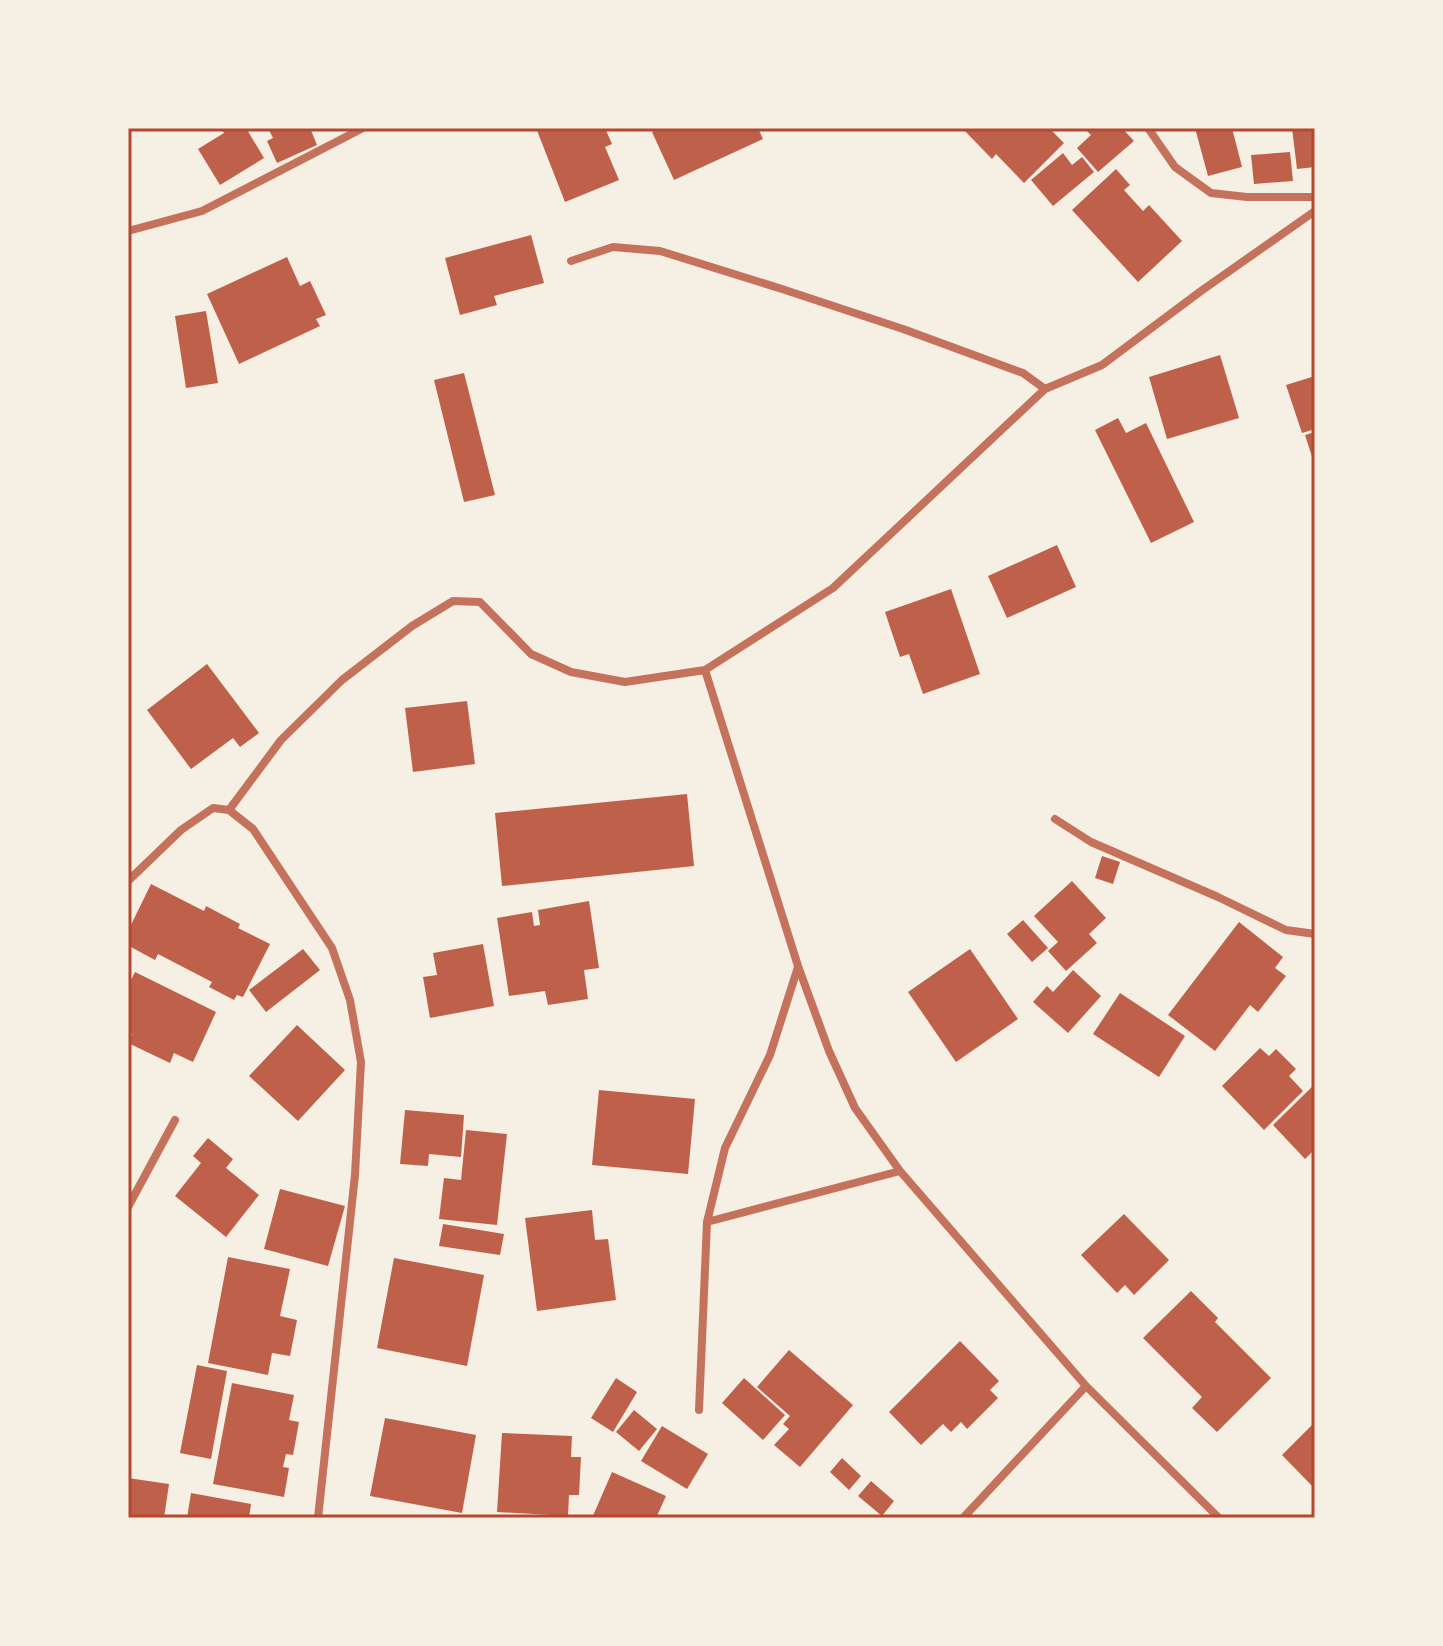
<svg xmlns="http://www.w3.org/2000/svg" width="1443" height="1646" font-family="Raleway,sans-serif">
  <rect width="100%" height="100%" fill="#f6efe4"/>
  <path fill="#bf614a" d="M221 128H246L264 158 220 185 198 149 224 133Z
    M268 128H310L317 145 277 163 267 141 273 138Z
    M536 128H605L612 144 605 147 619 180 565 202Z
    M661 128H758L763 139 674 180 652 132Z
    M962 128H1049L1064 143 1024 183 996 154 992 159Z
    M1084 128H1122L1134 141 1098 172 1077 148 1091 135Z
    M1195 128H1232L1242 167 1208 176Z
    M1292 128H1315V167L1297 169Z
    M1290 152 1293 181 1254 184 1251 155Z
    M1063 153 1072 165 1082 157 1094 172 1053 206 1031 180Z
    M1116 169 1130 185 1124 190 1143 211 1149 205 1182 241 1138 282 1072 210Z
    M531 235 544 283 494 296 497 305 460 315 445 258Z
    M287 257 300 286 310 281 326 315 316 319 320 326 239 364 207 294Z
    M206 311 218 383 186 388 175 316Z
    M1220 355 1239 418 1167 439 1149 377Z
    M464 373 495 495 464 502 434 380Z
    M1315 376V429L1302 433 1286 385Z
    M1118 418 1126 433 1146 423 1194 522 1151 543 1095 430Z
    M1315 432V463H1314L1305 435Z
    M1057 545 1076 587 1007 618 988 576Z
    M951 589 980 674 923 694 909 654 900 657 885 612Z
    M207 664 259 733 240 747 233 738 191 769 147 710Z
    M467 701 475 764 413 772 405 708Z
    M687 794 694 866 502 886 495 813Z
    M1102 856 1120 862 1113 884 1095 878Z
    M1072 881 1106 918 1089 934 1097 943 1066 971 1048 951 1058 942 1034 916Z
    M151 884 204 911 206 906 240 924 238 928 270 944 243 997 237 995 234 1000 209 987 212 982 158 954 155 960 129 946 131 941 128 939V931Z
    M589 901 599 968 584 970 588 999 548 1005 545 991 509 996 497 918 532 912 534 926 540 925 538 910Z
    M1023 920 1048 948 1032 962 1007 934Z
    M1239 922 1283 957 1275 968 1286 976 1258 1012 1250 1005 1215 1051 1168 1015Z
    M483 944 494 1006 430 1018 423 977 437 975 433 953Z
    M303 949 320 970 266 1012 249 990Z
    M970 949 1018 1019 956 1062 908 992Z
    M1073 970 1101 996 1068 1033 1033 1002 1047 986 1053 992Z
    M135 972 216 1012 193 1062 174 1053 170 1063 128 1043 132 1034 128 1032V986Z
    M1120 993 1185 1036 1159 1077 1093 1034Z
    M297 1025 345 1070 298 1121 249 1076Z
    M1260 1048 1269 1056 1276 1049 1296 1069 1289 1076 1303 1091 1264 1130 1222 1086Z
    M1315 1084V1149L1305 1159 1273 1125Z
    M599 1090 695 1099 688 1174 592 1165Z
    M405 1110 464 1115 461 1157 429 1154 428 1166 400 1164Z
    M466 1130 507 1134 497 1225 439 1219 444 1178 461 1180Z
    M208 1138 233 1159 226 1168 259 1195 226 1237 175 1196 201 1163 193 1156Z
    M280 1189 345 1206 328 1266 264 1249Z
    M592 1210 595 1240 608 1239 616 1300 537 1311 525 1218Z
    M1124 1214 1169 1260 1134 1295 1125 1285 1117 1293 1081 1255Z
    M443 1224 504 1234 500 1255 439 1246Z
    M228 1257 290 1269 280 1316 297 1320 290 1356 272 1353 268 1375 208 1363Z
    M394 1258 484 1275 467 1366 377 1348Z
    M1191 1291 1218 1318 1215 1322 1271 1378 1217 1432 1192 1408 1202 1397 1143 1338Z
    M960 1341 999 1381 990 1390 998 1398 967 1429 961 1422 951 1432 943 1424 921 1445 889 1412Z
    M789 1350 853 1405 800 1467 774 1445 789 1429 783 1424 790 1416 757 1387Z
    M197 1365 227 1371 211 1459 180 1453Z
    M616 1378 637 1392 613 1432 591 1418Z
    M744 1378 785 1415 763 1440 722 1403Z
    M232 1383 294 1395 289 1420 299 1422 293 1455 286 1454 283 1467 289 1468 284 1497 213 1484Z
    M634 1410 657 1429 639 1451 616 1432Z
    M385 1418 476 1435 462 1513 370 1496Z
    M1315 1422V1489L1282 1455Z
    M662 1426 708 1454 687 1489 641 1461Z
    M502 1433 572 1436 571 1457H581L579 1495H569L568 1516 497 1512Z
    M842 1458 861 1476 849 1490 830 1472Z
    M612 1472 666 1496 656 1518H592Z
    M128 1478 169 1484 164 1518H128Z
    M871 1481 894 1501 882 1516 858 1496Z
    M191 1493 251 1504 249 1518H187Z"/>
  <g fill="none" stroke-linecap="round" stroke-linejoin="round">
    <path stroke="#c5725c" stroke-width="8" d="M1148 128 1175 167 1211 193 1247 197H1315
      M128 231 202 211 363 128
      M571 261 613 247 660 251 782 289 903 329 1023 373 1045 389
      M705 670 798 966 829 1051 855 1108 900 1171 1086 1386 1219 1518
      M229 810 281 740 342 680 412 626 453 601 480 602 531 654 571 672 625 682 705 670 833 588 1045 389 1102 365 1201 291 1315 211
      M1055 819 1091 842 1218 897 1286 930 1315 934
      M128 881 181 830 213 808 229 810 253 829 332 948 350 1000 361 1062 355 1175 318 1518
      M128 1207 175 1120
      M707 1222 900 1171
      M699 1410 707 1222 725 1148 770 1055 798 967
      M963 1518 1086 1386"/>
  </g>
  <rect width="1443" height="1646" fill="none" stroke="#f6efe4" stroke-width="260"/>
  <rect x="130" y="130" width="1183" height="1386" fill="none" stroke="#b5482f" stroke-width="3"/>
</svg>
